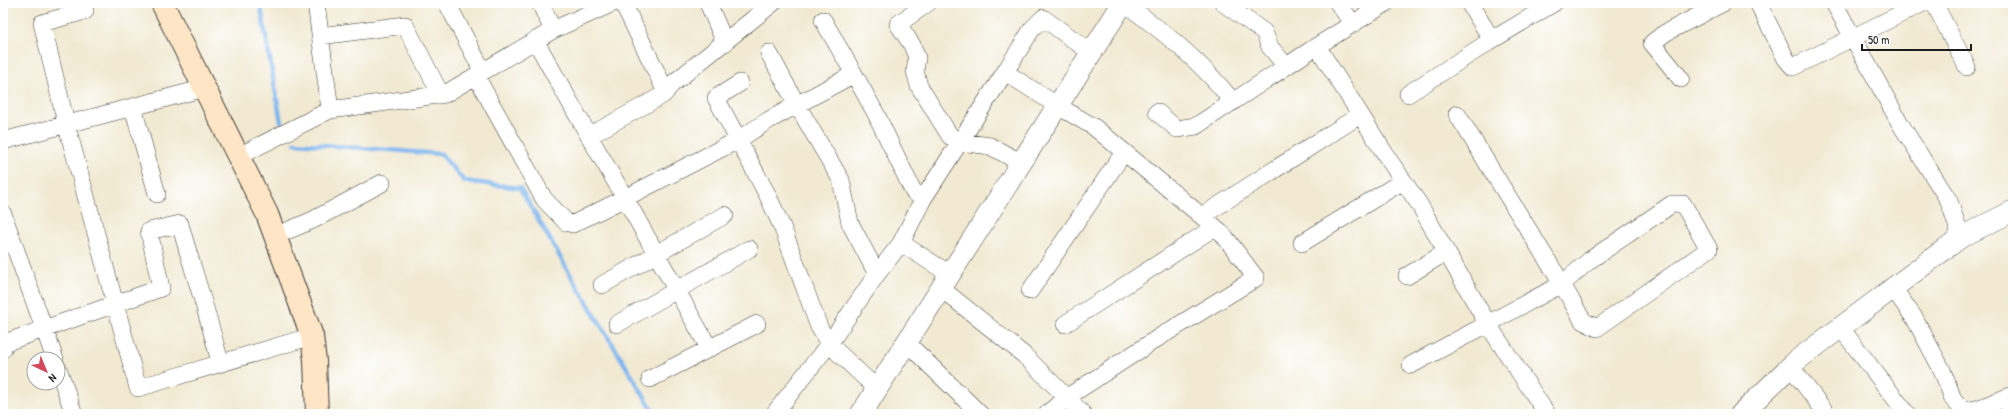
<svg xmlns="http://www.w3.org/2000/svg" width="2016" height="417" font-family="'Patrick Hand',sans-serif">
  <rect width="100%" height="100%" fill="#fff"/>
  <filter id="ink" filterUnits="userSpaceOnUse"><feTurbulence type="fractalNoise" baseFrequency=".025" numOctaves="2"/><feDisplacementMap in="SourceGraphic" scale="8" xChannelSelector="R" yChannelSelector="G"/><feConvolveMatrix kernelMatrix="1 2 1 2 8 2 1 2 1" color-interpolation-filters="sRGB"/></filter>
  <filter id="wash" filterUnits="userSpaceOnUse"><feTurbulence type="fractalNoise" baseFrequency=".012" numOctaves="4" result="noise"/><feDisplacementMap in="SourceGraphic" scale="16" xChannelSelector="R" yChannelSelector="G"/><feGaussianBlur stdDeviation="0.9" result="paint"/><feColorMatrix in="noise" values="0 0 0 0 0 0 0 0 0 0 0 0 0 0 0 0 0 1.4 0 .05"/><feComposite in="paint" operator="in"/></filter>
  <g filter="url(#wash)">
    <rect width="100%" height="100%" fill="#f1e9d1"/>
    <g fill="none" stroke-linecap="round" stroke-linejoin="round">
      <path stroke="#7fb6ee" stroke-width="4.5" d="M260 3 281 122
        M295 143 441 154 464 181 520 188 574 281 655 414"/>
    </g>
  </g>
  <g filter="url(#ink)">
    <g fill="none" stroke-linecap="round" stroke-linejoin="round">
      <defs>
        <path id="minor" d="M316 3 330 110
          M447 3 483 72
          M540 3 553 30
          M623 3 666 92
          M708 3 725 43
          M928 3 898 24 912 45 917 58 915 71 919 86 950 136 961 142 990 146 1022 163
          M1124 3C1164 32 1203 63 1233 102
          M1223 3 1264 32 1270 47 1286 66
          M1338 3 1353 24
          M1386 3 1317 46 1389 160 1419 204 1487 323 1547 414
          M1469 3 1492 40
          M1758 3 1786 59 1793 67 1923 3
          M1834 3 1901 125 1949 201 1961 237
          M1934 3 1967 67
          M85 11 42 23 66 123 138 388 312 336
          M823 20 854 74
          M320 36 405 25 441 95
          M535 40 589 136 663 95 671 85 773 3
          M769 53 797 105 841 180 850 223 877 274
          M476 76 544 199 566 222 573 224 625 198 589 136
          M1681 79 1652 43 1665 33 1723 3
          M740 83 716 98 767 194 783 229 819 327 829 344 877 389
          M1408 94 1492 40 1554 3
          M133 107 157 194
          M1157 112 1177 129 1196 126 1317 46
          M3 141 205 88
          M239 156 330 110 445 94 553 30 613 3
          M923 199 1005 72
          M3 214 55 359
          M1202 216 1360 115
          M275 236 313 220 382 183
          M1302 243 1403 181
          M1407 276 1446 252
          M602 285 725 215
          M1893 288 1915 319 1942 370 1953 399 1964 411 1977 409 2013 395
          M942 289 1024 355 1083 414
          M1030 291 1124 152
          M617 324 749 249
          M1065 324 1215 227
          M1840 327 1907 414
          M907 343 980 414
          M709 348 625 198 738 140 769 120 854 74 876 114 913 191 923 199 901 243 951 275
          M3 349 4 343 161 288 149 231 180 224C193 271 209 316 220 363
          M1411 365 1562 284 1583 321 1597 328 1709 249 1683 204H1672L1590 260 1562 284 1457 114
          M1790 366 1827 414
          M58 368 74 414
          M650 379 757 324
          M2006 398 2012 414
          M774 414 829 344 877 274 901 243
          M1047 414 1066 398 1161 336 1256 278 1222 233 1094 127 1058 106 1005 72 1032 29 1043 18 1092 53"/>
        <path id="tertiary" d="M861 414 1123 3
          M1741 414 1796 361 1961 237 2013 211"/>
        <path id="secondary" d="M162 3 267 214 312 336 315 361 317 414"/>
      </defs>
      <use href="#minor" stroke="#3c3b37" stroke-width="18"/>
      <use href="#tertiary" stroke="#3c3b37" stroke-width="22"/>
      <use href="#secondary" stroke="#3c3b37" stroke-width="24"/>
      <use href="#minor" stroke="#fff" stroke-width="17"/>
      <use href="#tertiary" stroke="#fff" stroke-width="21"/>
      <use href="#secondary" stroke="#fee5c5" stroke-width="22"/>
    </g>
  </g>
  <rect width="2016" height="417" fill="none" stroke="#fff" stroke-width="16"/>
  <g transform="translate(46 371) rotate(136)"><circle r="19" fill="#ffffff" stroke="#a4a4a4"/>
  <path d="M0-3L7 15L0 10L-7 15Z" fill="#d1495b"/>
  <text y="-6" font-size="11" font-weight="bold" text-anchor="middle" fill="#1c1c1c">N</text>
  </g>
  <path d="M1862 44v6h109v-6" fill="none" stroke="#1c1c1c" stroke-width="2"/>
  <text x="1868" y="44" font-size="12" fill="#1c1c1c" stroke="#ffffff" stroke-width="3" paint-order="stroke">50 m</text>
</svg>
